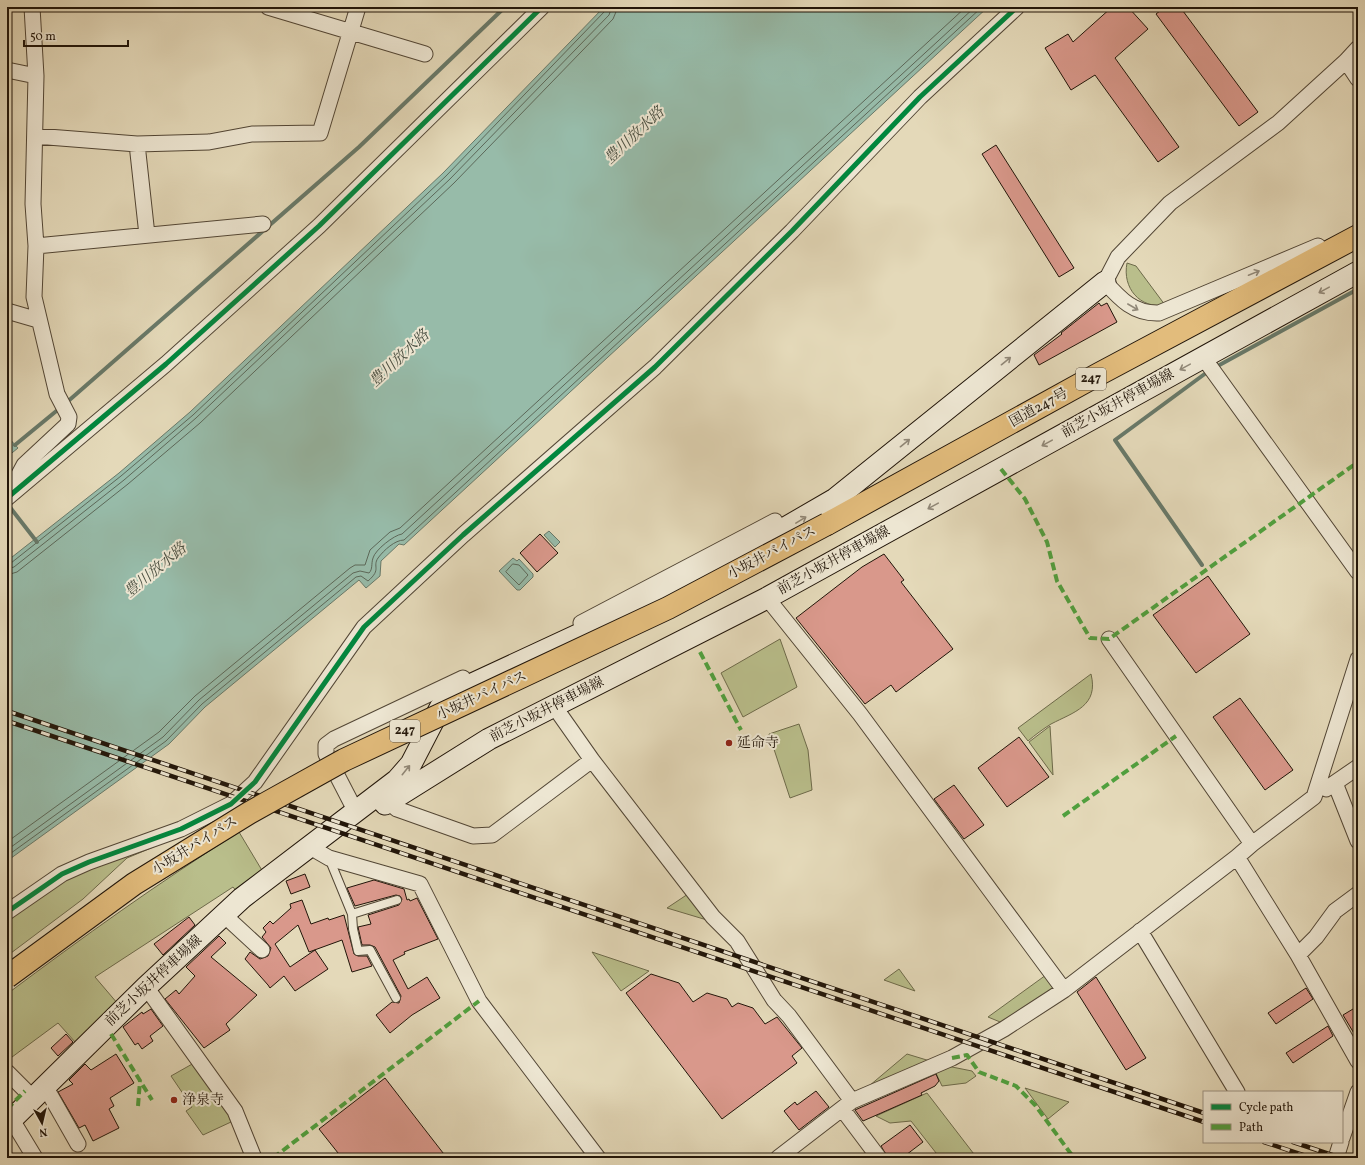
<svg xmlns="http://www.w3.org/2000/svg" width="1365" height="1165" font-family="Vollkorn,'Noto Serif JP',serif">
  <rect width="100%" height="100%" fill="#e4d9b9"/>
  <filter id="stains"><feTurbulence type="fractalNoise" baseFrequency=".005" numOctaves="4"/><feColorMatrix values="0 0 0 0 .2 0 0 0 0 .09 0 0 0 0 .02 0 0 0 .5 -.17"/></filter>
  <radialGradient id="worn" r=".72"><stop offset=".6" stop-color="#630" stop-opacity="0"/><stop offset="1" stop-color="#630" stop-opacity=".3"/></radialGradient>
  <path fill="#b9be8b" stroke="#6d6a4a" d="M1127 263 1136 266 1165 305C1140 309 1122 288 1127 263Z
    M780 639 797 687 743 717 721 673Z
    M1091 674C1099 706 1074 712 1051 724 1043 729 1035 735 1028 741L1018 728Z
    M799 724 808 750 812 790 790 798 769 734Z
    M1050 726 1053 775 1029 742Z
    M239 832 263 872 237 892 233 887 95 977 118 1004 76 1043 58 1023 8 1060 7 994C83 937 158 883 239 832Z
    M175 838 127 858 83 899 7 956V917L74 874Z
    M688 894 707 920 667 908Z
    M592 952 649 971 621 991Z
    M899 969 915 991 884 980Z
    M1046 975 1055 988 1005 1024 988 1017Z
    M907 1054 930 1061 869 1086Z
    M194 1063 227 1110 231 1122 203 1135 186 1111 192 1107 171 1076Z
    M942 1065 972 1071 976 1076 966 1083 942 1086 934 1069Z
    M1025 1088 1069 1102 1048 1119Z
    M927 1093 977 1158H940L911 1121 890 1123 876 1116Z"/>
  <path fill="#97bba9" stroke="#687969" d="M604 7H988L404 545 399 544 381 561 380 576 366 588 359 580 205 707 169 744 7 861V561L119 473 190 412 443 173Z
    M7 436 18 448 7 457Z
    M549 531 560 542 555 547 544 535Z
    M513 558 517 561 519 559 533 574V577L520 590H517L499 571Z"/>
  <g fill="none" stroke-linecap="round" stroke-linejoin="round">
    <path stroke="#5c6859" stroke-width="1" d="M7 564 11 563 121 476 193 415 446 176 605 11 607 7
      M513 564 519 565 528 575 519 585 506 572Z
      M7 569 14 567 124 480 196 418 450 179 609 15 612 7
      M7 575 17 572 128 484 200 423 454 183 613 19 618 7
      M7 842 159 732 195 696 350 568 355 565H365L370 550 390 532 400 528 966 7
      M7 850 163 737 199 700 353 573 360 571 369 573C373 569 371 564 373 558 375 550 394 535 402 534L975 7
      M7 856 166 741 202 704 356 577 361 576 368 581C382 569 372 567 378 558 384 550 395 540 404 540L982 7"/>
    <path stroke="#687969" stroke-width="4" d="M1214 368 1358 289
      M66 403 359 147 505 7
      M15 445 60 408
      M9 506 37 542
      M1202 565 1115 440 1206 373"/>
  </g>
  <path fill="#d9988b" stroke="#211509" d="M1112 7H1128L1148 29 1115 58 1179 147 1158 162 1095 75 1071 90 1045 48 1068 34 1073 42Z
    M1165 7H1180L1258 112 1239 126 1156 14Z
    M996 145 1074 268 1059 277 982 154Z
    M1099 303 1101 306 1107 303 1117 322 1039 365 1034 355 1062 334 1061 333Z
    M540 534 558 553 537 572 520 553Z
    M884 554 904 580 901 582 953 649 896 692 891 685 865 704 796 618 862 567Z
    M1208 576 1250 634 1196 673 1153 615Z
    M1240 698 1293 770 1265 790 1213 717Z
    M1019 737 1049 777 1007 807 978 768Z
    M954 785 984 825 964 839 934 799Z
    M305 874 310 887 291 894 286 881Z
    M374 880 404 889 407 900 409 899 410 901 417 898 438 939 404 952 405 954 393 960 408 989 427 977 440 998 412 1015 390 1033 376 1015 392 1002 399 1003 401 996 375 947 370 945H362L358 927 371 924 368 915 399 905 402 899 400 896 396 895 355 906 347 888Z
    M302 900 311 924 328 918 329 920 344 915 354 954 358 956H367L372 966 352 972 342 940 309 952 298 925 275 944 290 967 315 950 328 969 295 991 284 976 270 988 268 985 245 959 250 952 260 959 268 956 271 948 262 937 266 932 263 928 270 921 273 924 291 908 290 904Z
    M189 917 195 925 163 955 154 944Z
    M219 936 226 943 211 957 257 995 226 1024 230 1030 204 1048 165 999 176 990 179 994 195 976 186 967Z
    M651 974 679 983 693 1002 707 993 727 999 732 1007 738 1003 753 1008 765 1024 777 1017 802 1048 792 1056 797 1063 722 1119 626 993Z
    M1096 977 1146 1058 1126 1070 1077 992Z
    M1306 988 1313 999 1276 1024 1268 1013Z
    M1358 1006V1040L1343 1015Z
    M151 1009 163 1026 150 1036 153 1041 142 1049 138 1043 135 1045 123 1027 142 1012 143 1014Z
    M1328 1026 1333 1036 1293 1063 1286 1053Z
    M66 1034 73 1042 58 1056 51 1048Z
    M116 1054 134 1083 110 1098 114 1106 109 1109 119 1128 93 1141 85 1125 79 1128 58 1092 73 1084 69 1080 85 1064 91 1070Z
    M936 1074 939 1081 935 1086 921 1093 922 1095 863 1121 855 1110Z
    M385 1078 419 1122 447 1158H342L319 1129Z
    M816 1091 829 1107 799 1130 784 1111 795 1102 797 1105Z
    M910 1125 923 1142 902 1158H888L881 1146Z"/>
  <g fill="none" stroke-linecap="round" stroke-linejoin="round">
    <defs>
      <path id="lane" d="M329 858 352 914 353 929 358 951 370 950 396 998
        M352 914 397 900"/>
      <path id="street" d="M268 7 425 54
        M1346 61 1358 79
        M7 70 36 76
        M35 136 137 144 209 142 252 134 320 133 358 7
        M137 144 147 235
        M36 246 263 224
        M1318 246 1159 313C1134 314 1120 299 1105 282L1118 257 1170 203 1278 123 1346 61 1358 48
        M7 311 38 320
        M1203 357 1358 572
        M9 493 24 465 68 424 69 417 57 394 34 297 36 246 33 204 36 76 32 7
        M7 498 166 364 319 226 542 7
        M767 598 860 714 1064 990
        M581 623 775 521 781 532
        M1109 639 1252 844
        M1358 659 1314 797 1252 844 1237 857 1298 955 1358 1061
        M554 706 592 760 713 917 737 941 774 1000 789 1016 852 1101
        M1335 783 1358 841
        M1326 789 1358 767
        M388 802 397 809 473 836 492 835 592 760
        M356 812 326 754V745L334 739 463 678
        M310 847 329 858 420 884 479 1001 598 1158
        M7 912 62 874 89 862 181 829 231 804 255 782 364 627 463 535 655 367 792 231 920 97 1017 7
        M224 915 262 950
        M1140 931 1237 1092
        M1298 955 1316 937 1335 911 1358 894
        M146 987 235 1111 254 1158
        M7 1072 33 1098
        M45 1086 78 1144
        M843 1110 879 1158
        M12 1120 35 1158
        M1342 1138 1358 1092
        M778 1158 852 1101 952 1058 1004 1029 1064 990 1237 857
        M1336 1158 1341 1142"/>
      <path id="secondary" d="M385 804 489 739 767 598 1358 272
        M7 1124 146 987 242 898 397 780 411 764 440 708 455 692 692 582 835 499 1105 282"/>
      <path id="highway" d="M827 524 1099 374 1358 236"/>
    </defs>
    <use href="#lane" stroke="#524635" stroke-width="10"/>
    <use href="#street" stroke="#524635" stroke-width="17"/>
    <use href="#secondary" stroke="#211509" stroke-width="23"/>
    <use href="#highway" stroke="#211509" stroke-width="24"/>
    <use href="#lane" stroke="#ede6d2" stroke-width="8"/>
    <use href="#street" stroke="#ede6d2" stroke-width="15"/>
    <use href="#secondary" stroke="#ede6d2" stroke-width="21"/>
    <use href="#highway" stroke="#e2bc7c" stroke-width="22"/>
    <defs>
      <path id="rail" d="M7 711 1204 1113
        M7 721 1204 1122
        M1264 1142 1312 1158
        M1293 1142 1341 1158"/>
    </defs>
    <use href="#rail" stroke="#211509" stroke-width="4.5"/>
    <use href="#rail" stroke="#ede6d2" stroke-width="3" stroke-dasharray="9" stroke-linecap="butt"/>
    <defs>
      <path id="highway-bridge" d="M7 977 134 884 249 813 344 760 668 608 827 524"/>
    </defs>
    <use href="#highway-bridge" stroke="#211509" stroke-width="24" stroke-linecap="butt"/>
    <use href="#highway-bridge" stroke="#e2bc7c" stroke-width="22"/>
    <path stroke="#50a03e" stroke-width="4" stroke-dasharray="8 4" stroke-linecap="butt" d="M1001 469 1025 499 1047 542 1057 581 1090 638 1109 639 1358 462
      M700 652 741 730
      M1063 816 1176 736
      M111 1034 152 1100
      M952 1058 967 1055 979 1072 1016 1086 1035 1105 1074 1158
      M138 1106 140 1081
      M7 1109 25 1091
      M273 1158 479 1001"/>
    <defs>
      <path id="cycleway" d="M7 498 166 364 319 226 542 7
        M7 912 62 874 89 862 181 829 231 804 255 782 364 627 463 535 655 367 792 231 920 97 1017 7"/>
    </defs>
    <use href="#cycleway" stroke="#ede6d2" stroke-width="8"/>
    <use href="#cycleway" stroke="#00873e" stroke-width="5"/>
  </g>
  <defs><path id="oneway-shaft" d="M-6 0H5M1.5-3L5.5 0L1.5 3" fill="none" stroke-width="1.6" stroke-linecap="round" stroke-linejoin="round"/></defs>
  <g stroke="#918878">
    <use href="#oneway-shaft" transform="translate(1254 273) rotate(-22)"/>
    <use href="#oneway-shaft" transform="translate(1324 290) rotate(151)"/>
    <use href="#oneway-shaft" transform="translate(1133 307) rotate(30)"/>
    <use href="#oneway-shaft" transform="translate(1006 361) rotate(-39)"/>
    <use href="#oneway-shaft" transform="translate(1185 367) rotate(151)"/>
    <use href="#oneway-shaft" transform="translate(905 443) rotate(-39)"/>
    <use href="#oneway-shaft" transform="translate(1047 443) rotate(151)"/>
    <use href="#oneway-shaft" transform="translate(933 506) rotate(151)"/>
    <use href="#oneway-shaft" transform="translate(801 520) rotate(-31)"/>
    <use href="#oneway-shaft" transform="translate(406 770) rotate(-51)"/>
  </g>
  <g fill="#8f2418" stroke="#ede6d2" stroke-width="1.5">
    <circle cx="729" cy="743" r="4"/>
    <circle cx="174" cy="1100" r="4"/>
  </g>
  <g text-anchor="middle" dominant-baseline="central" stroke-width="4" stroke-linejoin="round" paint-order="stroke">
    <g fill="#ede6d2" stroke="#5e5445" stroke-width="1">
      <rect x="1076" y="368" width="30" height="22" rx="3"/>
      <rect x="390" y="720" width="30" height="22" rx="3"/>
    </g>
    <g font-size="13" font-weight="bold" fill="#211509">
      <text x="1091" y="379">247</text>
      <text x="405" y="731">247</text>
    </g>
    <g font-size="14" fill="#211509" stroke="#ede6d2">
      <text transform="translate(1118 404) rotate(-29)">前芝小坂井停車場線</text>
      <text transform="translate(1039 408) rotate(-29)">国道247号</text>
      <text transform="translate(772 553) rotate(-28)">小坂井バイパス</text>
      <text transform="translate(834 561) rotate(-29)">前芝小坂井停車場線</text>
      <text transform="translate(482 696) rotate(-25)">小坂井バイパス</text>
      <text transform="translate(547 710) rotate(-27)">前芝小坂井停車場線</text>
      <text transform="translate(195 846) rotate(-32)">小坂井バイパス</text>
      <text transform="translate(154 981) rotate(-43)">前芝小坂井停車場線</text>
    </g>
    <g font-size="14" fill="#211509" stroke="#ede6d2" text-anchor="start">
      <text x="737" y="743">延命寺</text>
      <text x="182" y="1100">浄泉寺</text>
    </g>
    <g font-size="15" font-style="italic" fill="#4a4f41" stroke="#ede6d2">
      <text transform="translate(635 136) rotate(-43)">豊川放水路</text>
      <text transform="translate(400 359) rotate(-43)">豊川放水路</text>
      <text transform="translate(156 571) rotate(-40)">豊川放水路</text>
    </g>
  </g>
  <rect width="1365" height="1165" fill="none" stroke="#e4d9b9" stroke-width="24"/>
  <rect x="8" y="8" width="1349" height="1149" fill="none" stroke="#211509" stroke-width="2"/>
  <rect x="12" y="12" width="1341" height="1141" fill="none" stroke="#211509"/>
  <rect x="1203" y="1091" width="140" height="52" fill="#ede6d2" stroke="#9b9282"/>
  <rect x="1211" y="1104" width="20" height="6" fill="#00873e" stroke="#9b9282"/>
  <text x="1239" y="1111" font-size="12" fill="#211509">Cycle path</text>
  <rect x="1211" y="1124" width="20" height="6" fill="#50a03e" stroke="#9b9282"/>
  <text x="1239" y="1131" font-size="12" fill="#211509">Path</text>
  <g transform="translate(42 1123) rotate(172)" stroke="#ede6d2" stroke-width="3" paint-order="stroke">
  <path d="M0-3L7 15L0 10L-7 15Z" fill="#211509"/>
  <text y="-6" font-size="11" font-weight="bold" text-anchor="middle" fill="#211509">N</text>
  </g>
  <path d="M24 40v6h104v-6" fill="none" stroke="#211509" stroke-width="2"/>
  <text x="30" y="40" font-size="12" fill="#211509" stroke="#ede6d2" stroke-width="3" paint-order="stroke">50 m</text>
  <rect width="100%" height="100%" filter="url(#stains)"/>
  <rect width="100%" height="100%" fill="url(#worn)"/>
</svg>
